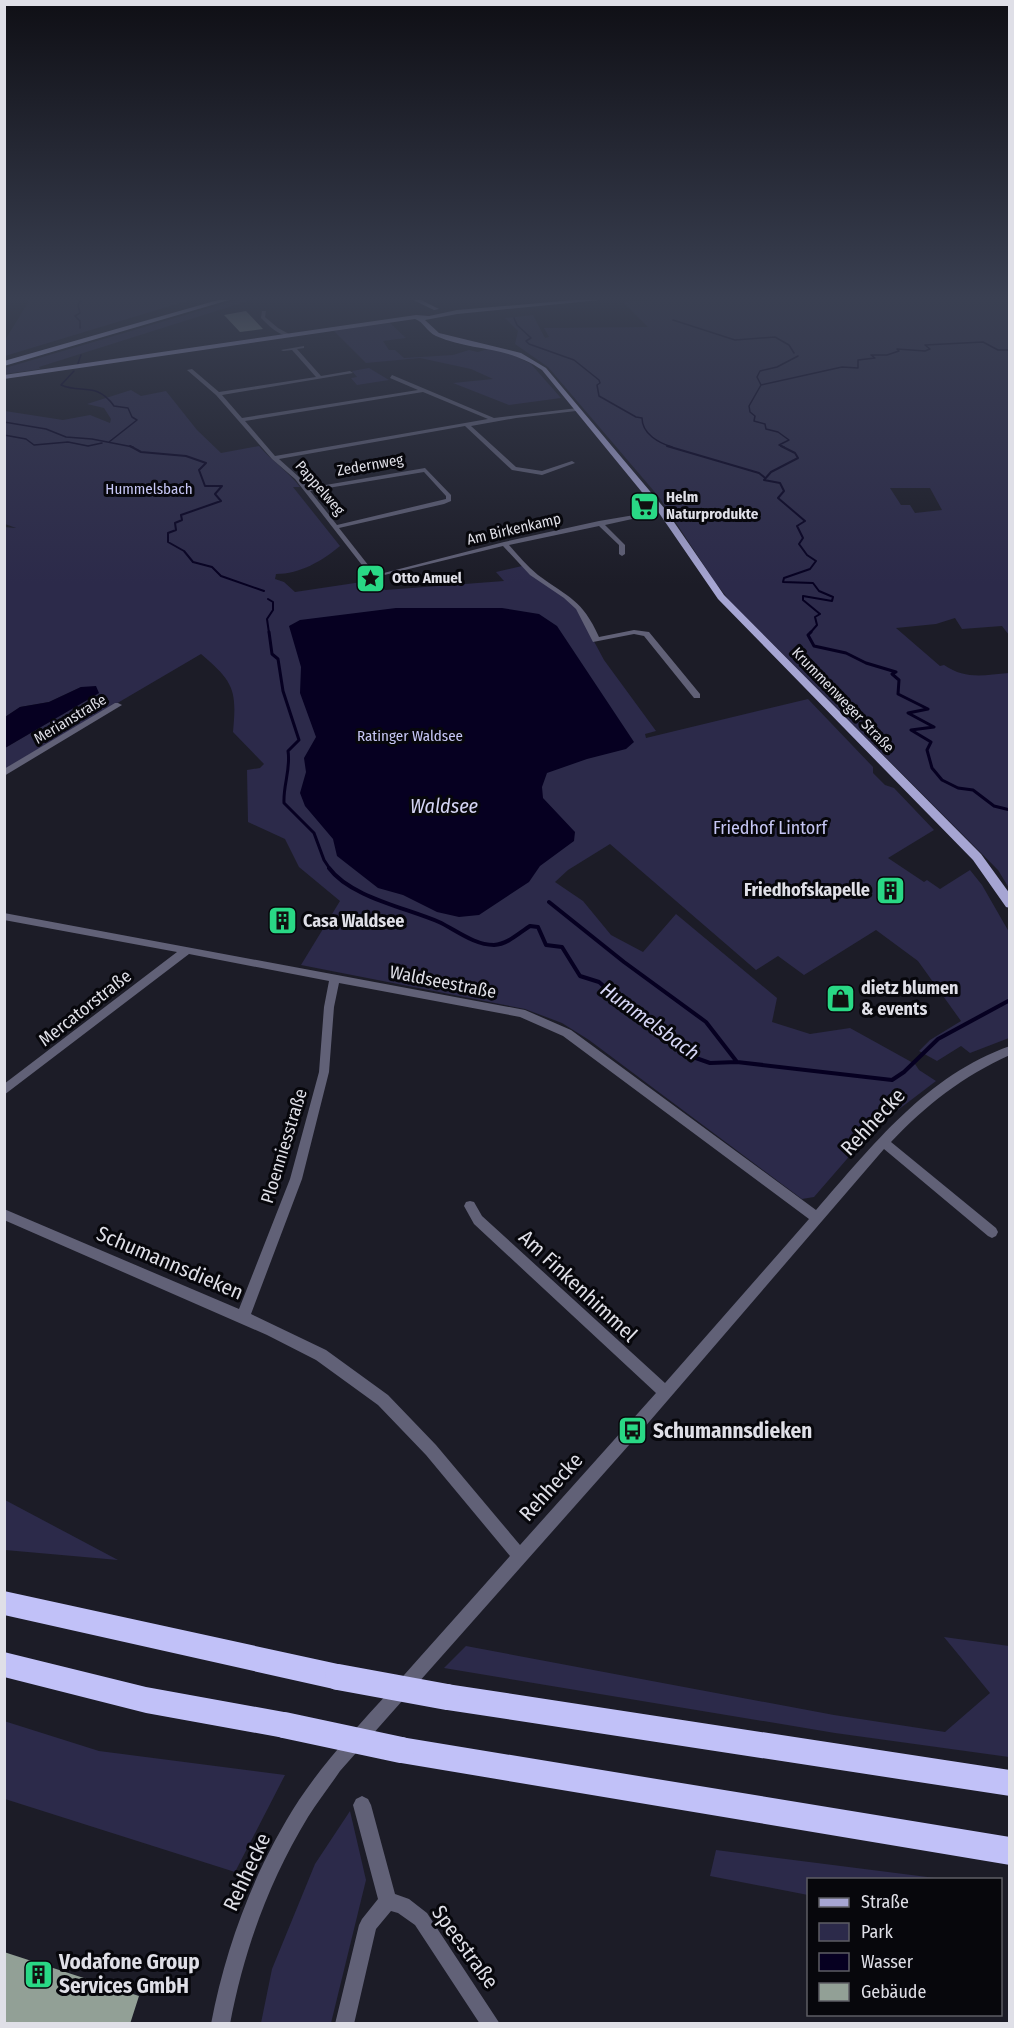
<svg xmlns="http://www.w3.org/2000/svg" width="1014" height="2028" font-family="'Fira Sans Condensed',sans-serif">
  <rect width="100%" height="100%" fill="#1c1c27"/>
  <path fill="#2c2a4a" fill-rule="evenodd" d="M15 300H190L5 356V340L29 301Z
    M236 300H251L39 367 40 369 5 374V368Z
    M651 300H1009V635L1002 626 962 629 955 618 936 624 896 628 940 666 944 665C966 680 984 675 1009 673V888L998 870 729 600 715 582 659 497 548 367 515 344 518 331 505 318 533 315 545 338 549 337 544 328 648 327 623 302ZM890 488H930L942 510 915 513 910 505H901Z
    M389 322 406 338 383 341 389 350H395L404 358 453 355 469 350 478 352 491 348 515 356 531 364 561 398 509 405 453 383 493 379 471 369 420 358 366 363 334 331Z
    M369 368 389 380 357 385 351 378 357 377 352 371Z
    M131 390 141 396 166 391 197 430 221 453 259 446C272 461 289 472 300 487H293L340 546C322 561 300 574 276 574L275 579 284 582 295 592 375 580 385 590 504 581 496 572 522 566 574 604 604 660 656 731 645 734 646 738 808 699 873 767V773L885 785 894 788 934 830 888 858 924 882 927 880 940 889 970 870 982 885 1009 932V1038L970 1053 961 1046 937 1061 919 1051 930 1040 961 1021 918 961 876 930 804 975 778 956 756 970 610 844 568 870 555 882 583 901 611 935 643 952 676 914 777 998 772 1022 810 1034 850 1028 915 1064 919 1070 936 1081 873 1129 814 1197 802 1199 589 1040 562 1023 525 1009 301 965 340 901 299 867 285 839 248 822 247 770 260 768 264 764 233 732C237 690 234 682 201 654L5 769V748L99 693 81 687 49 702 20 707 5 717 4 527 16 528 5 524V411L63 420 90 415 110 423 111 419 104 408 87 404Z
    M4 1500H5L118 1560 5 1550Z
    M944 1637 1009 1646V1757L835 1733 444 1668 466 1646 834 1715 945 1732 990 1693Z
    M4 1721 99 1751 285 1775 235 1872 5 1799Z
    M350 1811 366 1880 331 2023H261L272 1969 315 1864Z
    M716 1850 943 1879 808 1880V1895L710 1876Z"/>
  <path fill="#060021" d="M396 608H502L539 614 557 626 634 742 626 749 587 759 547 773 542 787 543 798 575 832 574 841 540 866 529 882 479 915 459 917 437 912 403 895 378 888 337 856 333 839 305 806 300 793 306 772 304 758 316 737 300 693 301 667 289 626 300 620Z
    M96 686 99 693 5 748V717L20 707 49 702 81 687Z"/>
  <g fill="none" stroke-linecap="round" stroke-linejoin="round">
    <path stroke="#060021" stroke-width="1.5" d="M78 300 81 301 78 305 80 313 75 316 80 321V328
      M514 318 517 325 531 338 526 341 529 344 574 360 599 380 600 383 597 385 599 396 636 417 642 418C642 434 659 443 672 447
      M673 320 735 340 775 337 789 345 794 353
      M77 366 81 355
      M74 371 61 385C81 394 96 381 114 406L128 408 132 417 137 420 109 442
      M761 385 757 377 760 371 777 367 798 356
      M4 422 46 429 66 437 92 439 133 447
      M4 435 26 439 34 445 68 442 88 446 102 443
      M784 447 779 445 789 440 778 432 766 429 765 424 754 421 755 416 750 412 749 406 761 385 842 367 858 368V360L875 358 871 355H887L899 351 897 349 925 351 930 349 925 345 983 342 998 350H1010"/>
    <path stroke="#060021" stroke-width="2" d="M130 446 141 452 186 456 206 463 199 470 205 486H222L215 494 221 501 181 515 182 520 175 523 176 530 168 533V542L184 551 193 562 212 567 221 576 264 591
      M667 446 759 473 764 477
      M781 446 795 453 798 458 771 472 764 480 780 483 784 491 778 498 805 521 797 526 803 538 799 544 807 555 816 561 810 569 784 578 783 582 813 583 819 591 833 597 832 601 803 596V600L820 614 815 617 817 625 810 633
      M268 599 273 602V610L267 619 269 633"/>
    <path stroke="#060021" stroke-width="3" d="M269 632 272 654 278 659 283 691 299 740 288 751C291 769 283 785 284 803L314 833 324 860 330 869
      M811 632 808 635 814 646 846 653 866 663 896 672 892 674 899 680 898 694 928 709 908 713 934 727 911 730 931 742 927 750 932 768 942 780 958 788 973 790 994 806 1010 810"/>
    <path stroke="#060021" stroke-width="4" d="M329 868C350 897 407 908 439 922 456 930 474 945 494 945 508 944 519 933 530 926L538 927 546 945 562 947 580 976 599 982 654 1029 681 1043 693 1057 710 1063 737 1062 892 1080 904 1072 938 1039 1010 1000
      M549 902 624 962 706 1022 737 1062"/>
  </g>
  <path fill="#92a096" d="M246 311 263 329 240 332 224 315Z
    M886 883 894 884 900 889 901 894 895 898 887 897 881 892V887Z
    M286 907 295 910 283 927 274 925Z
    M4 1952 139 1996 130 2024H4Z"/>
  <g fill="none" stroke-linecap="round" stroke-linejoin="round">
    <path fill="#616177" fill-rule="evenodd" d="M262 311H266L265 317 278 328 289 334V336C278 335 269 326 261 318Z
      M304 346V348L297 349 321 376 350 371 353 373 222 395 242 418 418 390 390 378 392 375 494 418 578 408V410L576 411 516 418 471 426 516 467 542 471 572 461 575 463 542 475 512 470 465 426 279 459 299 477 308 488 425 468 451 495V501L444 504 339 528 376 575 504 542 599 521 664 510V512L605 525 625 545V554L622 556 619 554V545L599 526 509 545C518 555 527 566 538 575 569 598 582 599 599 637L634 630 649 632 700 694V698H694L644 636 634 634 593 642 576 609 564 598 530 575 503 546 372 578 295 479 272 459 216 395 187 370 192 369 219 392 316 377 292 350 283 351 281 350ZM423 392 488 419 275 456 245 421ZM424 472 446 496V499L337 525 310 491Z
      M115 703H118L122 705 4 776V769Z
      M4 913 525 1010 571 1030 816 1210C872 1146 927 1075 1010 1046V1055C963 1076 926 1105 891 1142L996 1228 998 1232 996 1236 992 1238 988 1236 884 1149 637 1436 340 1771C330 1786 318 1801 308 1817 269 1881 244 1950 230 2024H211C226 1945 255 1868 299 1800 325 1761 357 1727 389 1692 429 1647 470 1601 510 1556L426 1455 378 1405 316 1360 267 1335 4 1220V1209L239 1309 290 1179 319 1072 324 1007 329 981 189 954 4 1095V1084L177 952 4 920ZM339 983 520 1017 563 1036 809 1219 665 1383 482 1216 474 1202 470 1201 466 1202 464 1206 474 1224 656 1393 520 1545 436 1445 388 1395 326 1350 251 1314 302 1179 329 1072 334 1007Z
      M362 1796 368 1799 371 1805 395 1894 409 1899 427 1913 500 2024H480L415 1925 398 1913 391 1911 376 1929 354 2024H335L359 1925 362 1919 378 1899 353 1805 356 1799Z"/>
    <path fill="#a6a5d3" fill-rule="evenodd" d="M413 300H421L439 309 434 310Z
      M575 300H600L457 314 425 320 439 333 521 353 546 368 665 509 724 595 981 854 1010 894V908L1006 907 973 860 718 599 659 513 542 370C506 345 473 352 436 336 427 332 424 322 415 319L4 379V375L416 315 429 316 457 310Z"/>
    <path fill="#c1c1f8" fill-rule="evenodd" d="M218 300H229L4 366V361Z
      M4 1591 338 1664 347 1668 351 1677 347 1686 338 1690 4 1615Z
      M4 1652 146 1687 284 1712 293 1716 297 1725 293 1734 284 1738 146 1713 4 1677Z
      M447 1684 1010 1770V1796L447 1710 438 1706 434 1697 438 1688Z
      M401 1737 1010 1837V1865L401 1763 392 1759 388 1750 392 1741Z"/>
    <path stroke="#c1c1f8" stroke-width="26" d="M338 1677 447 1697
      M284 1725 401 1750"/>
  </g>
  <linearGradient id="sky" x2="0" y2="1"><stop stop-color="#0f0f15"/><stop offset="0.51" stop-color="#3a4052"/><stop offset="1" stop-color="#3a4052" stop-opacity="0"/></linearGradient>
  <rect width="1014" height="584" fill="url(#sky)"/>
  <defs>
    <symbol id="supermarket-square" viewBox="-11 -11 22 22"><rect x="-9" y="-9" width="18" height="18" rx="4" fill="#29d885" stroke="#07070c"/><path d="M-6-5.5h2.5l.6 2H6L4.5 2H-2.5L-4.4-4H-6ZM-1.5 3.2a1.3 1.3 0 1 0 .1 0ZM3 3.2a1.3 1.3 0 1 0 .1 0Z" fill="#111"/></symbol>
    <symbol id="sight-square" viewBox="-11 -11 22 22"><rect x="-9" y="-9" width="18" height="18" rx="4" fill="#29d885" stroke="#07070c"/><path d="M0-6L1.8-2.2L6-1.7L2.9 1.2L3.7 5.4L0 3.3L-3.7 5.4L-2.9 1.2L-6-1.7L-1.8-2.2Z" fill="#111"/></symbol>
    <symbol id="building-square" viewBox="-11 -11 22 22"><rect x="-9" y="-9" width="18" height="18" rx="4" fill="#29d885" stroke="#07070c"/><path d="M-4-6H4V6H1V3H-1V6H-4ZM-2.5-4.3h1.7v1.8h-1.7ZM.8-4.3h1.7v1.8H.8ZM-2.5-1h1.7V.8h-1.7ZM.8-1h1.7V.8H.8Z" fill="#111"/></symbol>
    <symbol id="shop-square" viewBox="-11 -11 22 22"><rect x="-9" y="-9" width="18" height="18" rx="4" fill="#29d885" stroke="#07070c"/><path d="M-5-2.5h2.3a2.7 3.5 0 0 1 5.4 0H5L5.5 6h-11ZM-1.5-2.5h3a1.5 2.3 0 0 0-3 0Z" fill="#111"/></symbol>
    <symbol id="bus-square" viewBox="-11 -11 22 22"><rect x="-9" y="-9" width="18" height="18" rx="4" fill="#29d885" stroke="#07070c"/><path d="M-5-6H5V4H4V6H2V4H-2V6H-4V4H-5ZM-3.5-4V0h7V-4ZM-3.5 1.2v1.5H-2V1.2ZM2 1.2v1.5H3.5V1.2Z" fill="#111"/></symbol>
  </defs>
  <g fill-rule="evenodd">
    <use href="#supermarket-square" x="628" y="490" width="33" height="33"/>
    <use href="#sight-square" x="354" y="562" width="33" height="33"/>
    <use href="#building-square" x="874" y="874" width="33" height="33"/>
    <use href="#building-square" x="266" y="904" width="33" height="33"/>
    <use href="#shop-square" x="824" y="982" width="33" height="33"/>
    <use href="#bus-square" x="616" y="1414" width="33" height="33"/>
    <use href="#building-square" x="22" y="1958" width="33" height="33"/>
  </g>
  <g text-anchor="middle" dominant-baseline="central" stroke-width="6" stroke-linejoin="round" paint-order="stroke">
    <g font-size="15" fill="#dfdfe7" stroke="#07070c">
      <text transform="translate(370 465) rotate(-10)">Zedernweg</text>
      <text transform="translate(320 488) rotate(49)">Pappelweg</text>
      <text transform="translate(514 529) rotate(-13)">Am Birkenkamp</text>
      <text transform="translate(843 700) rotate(46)">Krummenweger Straße</text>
      <text transform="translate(70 719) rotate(-31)">Merianstraße</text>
    </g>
    <g font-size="15" fill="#c7c7f5" stroke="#07070c">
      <text x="149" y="489">Hummelsbach</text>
      <text x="410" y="736">Ratinger Waldsee</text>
    </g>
    <g font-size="15" font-weight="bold" fill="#dfdfe7" stroke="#07070c" text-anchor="start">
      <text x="666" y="497">Helm<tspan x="666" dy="17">Naturprodukte</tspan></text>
      <text x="392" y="578">Otto Amuel</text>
    </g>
    <g font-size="18" fill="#c7c7f5" stroke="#07070c">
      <text x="770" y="828">Friedhof Lintorf</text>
    </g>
    <g font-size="18" font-weight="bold" fill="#dfdfe7" stroke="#07070c" text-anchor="start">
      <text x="870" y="890" text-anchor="end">Friedhofskapelle</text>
      <text x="303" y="921">Casa Waldsee</text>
      <text x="861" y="988">dietz blumen<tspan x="861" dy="21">&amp; events</tspan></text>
    </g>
    <g font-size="18" fill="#dfdfe7" stroke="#07070c">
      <text transform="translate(443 982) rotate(11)">Waldseestraße</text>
      <text transform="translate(85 1008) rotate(-38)">Mercatorstraße</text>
      <text transform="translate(284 1146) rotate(-73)">Ploenniesstraße</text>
    </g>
    <g font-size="20" font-style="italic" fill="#d5d5f4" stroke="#07070c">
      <text x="444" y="806">Waldsee</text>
      <text transform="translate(650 1021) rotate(36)">Hummelsbach</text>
    </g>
    <g font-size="21" fill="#dfdfe7" stroke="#07070c">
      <text transform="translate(873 1122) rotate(-47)">Rehhecke</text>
      <text transform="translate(170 1263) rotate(23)">Schumannsdieken</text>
      <text transform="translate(578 1286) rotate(43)">Am Finkenhimmel</text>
      <text transform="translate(551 1487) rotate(-48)">Rehhecke</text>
      <text transform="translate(247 1872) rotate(-65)">Rehhecke</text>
      <text transform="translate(465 1947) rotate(54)">Speestraße</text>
    </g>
    <g font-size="21" font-weight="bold" fill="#dfdfe7" stroke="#07070c" text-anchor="start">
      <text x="653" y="1431">Schumannsdieken</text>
      <text x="59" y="1962">Vodafone Group<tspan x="59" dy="24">Services GmbH</tspan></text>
    </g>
  </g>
  <rect width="1014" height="2028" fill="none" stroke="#dfdfe7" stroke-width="12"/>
  <rect x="807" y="1878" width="195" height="138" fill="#07070c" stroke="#5d5d64" stroke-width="1.5"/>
  <rect x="819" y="1898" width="30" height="9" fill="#a6a5d3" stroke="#5d5d64" stroke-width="1.5"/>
  <text x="861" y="1908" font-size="18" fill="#dfdfe7">Straße</text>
  <rect x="819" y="1923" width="30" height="18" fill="#2c2a4a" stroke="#5d5d64" stroke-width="1.5"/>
  <text x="861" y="1938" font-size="18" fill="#dfdfe7">Park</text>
  <rect x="819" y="1953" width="30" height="18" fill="#060021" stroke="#5d5d64" stroke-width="1.5"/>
  <text x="861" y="1968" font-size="18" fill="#dfdfe7">Wasser</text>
  <rect x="819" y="1983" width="30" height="18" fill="#92a096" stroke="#5d5d64" stroke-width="1.5"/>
  <text x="861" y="1998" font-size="18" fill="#dfdfe7">Gebäude</text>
</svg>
